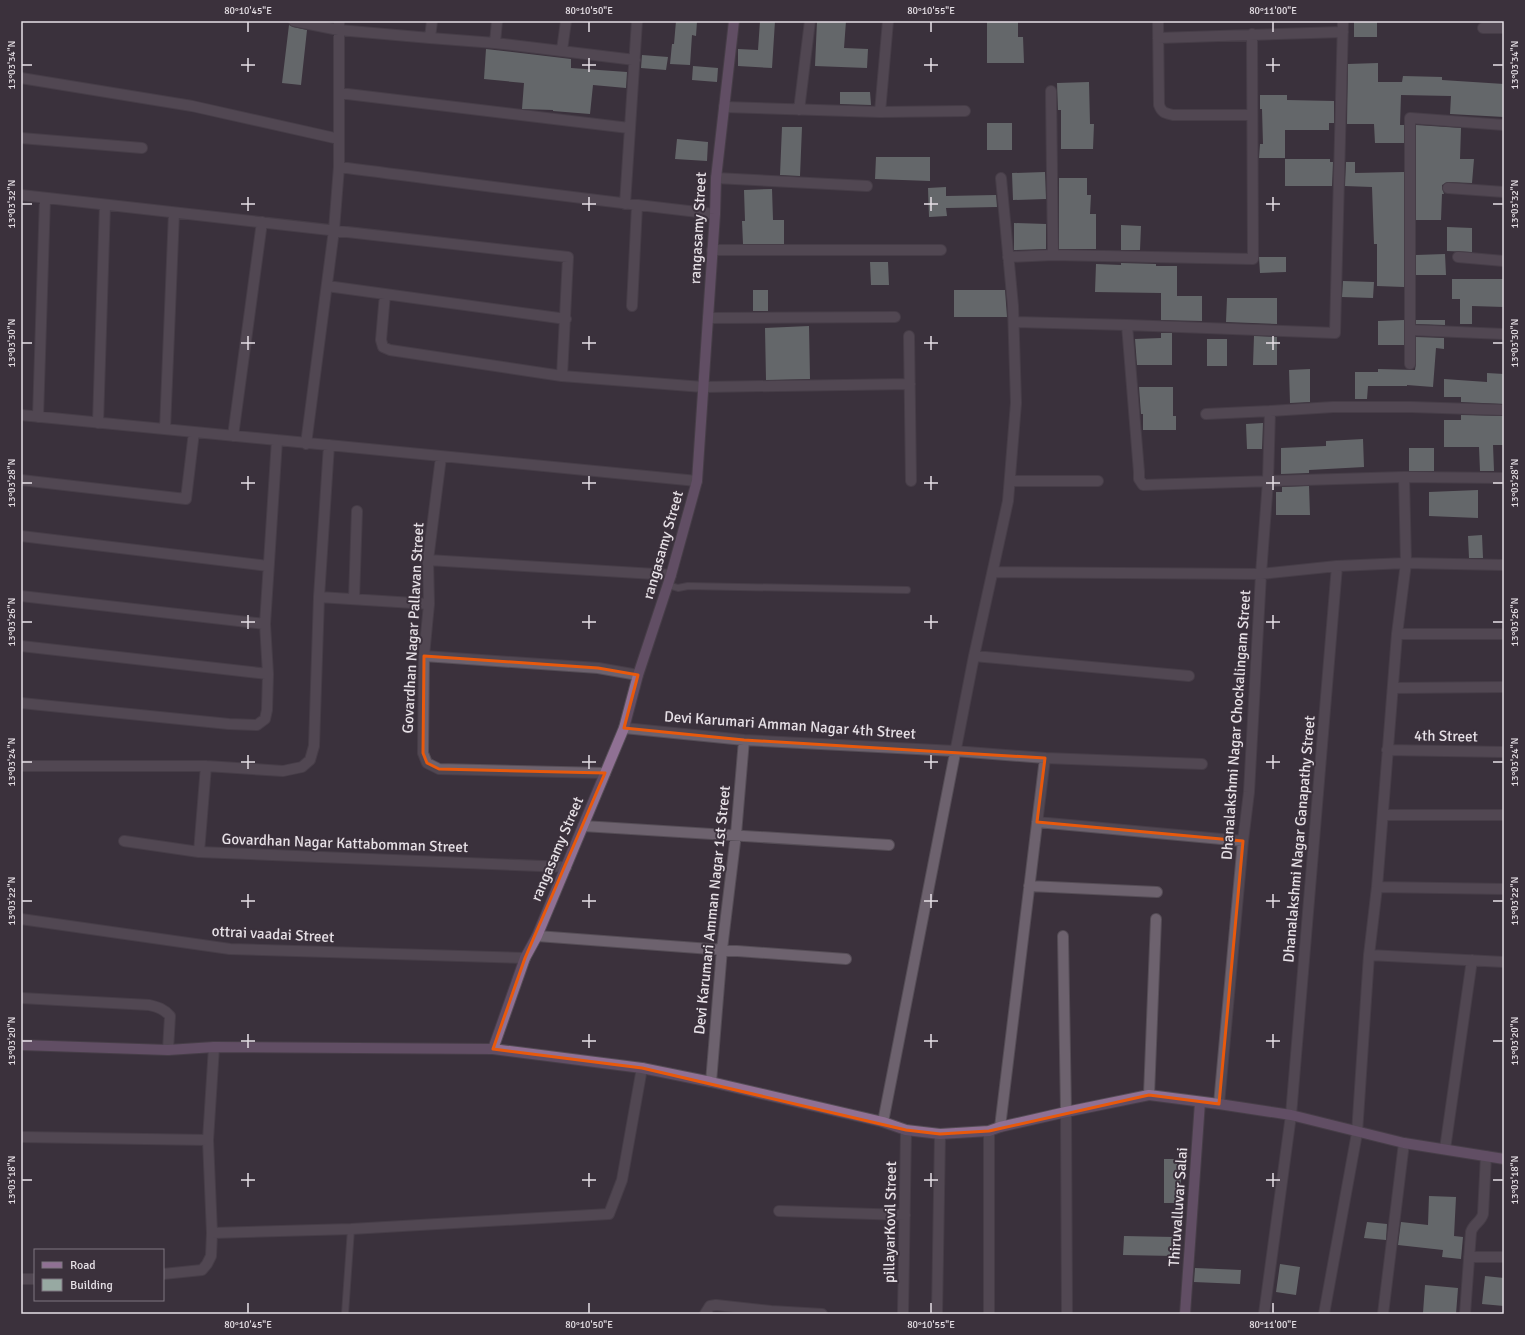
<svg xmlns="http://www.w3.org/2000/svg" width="1525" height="1335" font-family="Signika,sans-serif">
  <rect width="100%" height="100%" fill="#3b313c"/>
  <path fill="#97a9a2" d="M676 21H697L696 36 692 35 690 65 670 64 672 44H674Z
    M760 21H775L772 68 738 66V49L758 50Z
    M817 21H846L844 48 868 49 867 68 815 66Z
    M987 21H1018V37H1023L1024 63H987Z
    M1354 21H1377V37H1354Z
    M289 25 293 27 307 30 301 85 282 83Z
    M486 49 571 59V68L627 72 626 88 593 85 590 114 553 111V110L522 109 524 83 484 79Z
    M642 55 668 57 666 70 641 68Z
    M1378 63V82H1402L1403 76 1442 77V80L1504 84V117L1450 114 1451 96 1401 95 1400 125H1404V143H1375L1374 124H1347L1348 64Z
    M693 66 718 68 717 82 692 80Z
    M1089 82 1090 124H1094L1093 149H1061V110H1058L1057 83Z
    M840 92H870L871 105 840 104Z
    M1260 95H1287V100L1334 101V123H1329V130H1285V158H1259L1260 144H1263L1262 109H1260Z
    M987 123H1012V150H987Z
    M1416 125 1461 128 1460 159H1474L1472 183 1448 182 1442 185V188L1444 194H1442L1441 220H1416Z
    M782 127H802L800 176 780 175Z
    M677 139 708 142 707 161 675 159Z
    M876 157H930V181L875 179Z
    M1285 159H1330V162H1333L1332 186H1285Z
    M1346 162H1355V173L1404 172V287L1377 286V244H1374L1372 187 1345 186Z
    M1045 172 1046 199 1013 200 1012 173Z
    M1059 178H1087V195H1091L1090 214H1096V249H1059Z
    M946 187V196L996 195 997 207 946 208 947 216 929 217 928 188Z
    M772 189 773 220H784V244H743L742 221H745L744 190Z
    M1014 223 1046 224V249L1014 250Z
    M1121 225 1141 226 1140 250H1121Z
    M1447 227 1472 228V252L1447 251Z
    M1445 254 1446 275H1416V255Z
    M1259 257H1286V272L1260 273Z
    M870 262H888L889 285H871Z
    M1121 263 1156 264V266H1177V296H1202V321L1161 320V293L1095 292 1096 264 1121 265Z
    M1452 279H1504V307L1472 306V324H1460V299H1452Z
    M1343 281 1374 282 1373 298 1342 297Z
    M753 290H768V311H753Z
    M954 290H1005L1007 317H954Z
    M1227 298H1277V324L1226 322Z
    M1404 320V345H1378V321Z
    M1416 320H1445V325L1416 324Z
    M809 326 810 379 766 380 765 328Z
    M1161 333H1172V365H1137L1135 339 1161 338Z
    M1254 336 1277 337V365H1253Z
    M1416 337 1444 338V349L1436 348 1433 387 1407 385V386H1368L1367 399H1355V372H1378V369L1415 370 1416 364Z
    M1207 339H1227V366H1207Z
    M1310 369V402L1290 403 1289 370Z
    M1487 373 1504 374V404L1461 402V397H1444V379L1487 382Z
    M1139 387H1173V416H1176V430H1143V414H1141Z
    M1461 415 1504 416V445H1493L1494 471H1480L1479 447H1444V420H1461Z
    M1263 423 1262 449H1247L1246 424Z
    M1363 439 1364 467 1309 470V473L1281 474V448L1326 446V441Z
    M1409 448H1434V471H1409Z
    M1309 486 1310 515H1276V492H1282V487Z
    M1478 490V518L1429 516V492Z
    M1482 535 1483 558H1469L1468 536Z
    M1164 1159H1181V1203H1164Z
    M1429 1196 1456 1197 1454 1236 1463 1237 1461 1259 1442 1257 1443 1250 1398 1245 1401 1222 1428 1225Z
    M1367 1222 1387 1224 1386 1240 1364 1238Z
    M1124 1236 1174 1237V1256L1123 1255Z
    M1280 1264 1300 1267 1296 1295 1276 1292Z
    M1195 1268 1241 1270 1240 1284 1194 1282Z
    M1485 1276 1504 1278V1306L1482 1304Z
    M1425 1285 1458 1288 1456 1314 1423 1313Z"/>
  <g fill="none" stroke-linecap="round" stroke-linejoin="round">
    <defs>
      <path id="lane" d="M668 585 678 588 688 586 907 590
        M345 1314 351 1229"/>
      <path id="street" d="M294 21 339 30 430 38 495 43 635 60
        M1158 21 1159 105C1162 113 1165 113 1173 115H1252
        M1483 28H1504
        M430 38 432 21
        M1158 38 1343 32
        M495 43 497 21
        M562 50 566 21
        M21 78 192 106 339 139
        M1051 91 1053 255
        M339 93 629 128
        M724 107 880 112 965 111
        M799 110 810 21
        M880 112 888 21
        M21 138 142 148
        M339 167C464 183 589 200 715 214
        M716 178 867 186
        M1448 188 1504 192
        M21 195 568 257 562 376
        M625 204 637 21
        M712 250H941
        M1008 257 1053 255 1253 259 1252 34
        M1458 257 1504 261
        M327 286 566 319
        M385 294 381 340 383 347 390 350 562 376 703 387 910 384
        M632 306 637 206
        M708 318 895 317
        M1014 322 1127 325 1335 333 1343 21
        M1127 325 1139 472V479L1143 485 1404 477 1504 478
        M1410 330 1504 334
        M909 336 911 481
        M1410 364V118L1504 125
        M1206 414 1270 411
        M21 415 697 481
        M38 417 45 198
        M98 423 105 205
        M165 429 174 213
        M233 436 262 222
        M306 444 334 230 339 167V21
        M441 457 428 560 429 604 424 656 423 753 427 763 439 769 605 773
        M21 480 186 499 194 432
        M1010 481H1098
        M21 536 268 566
        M428 560 671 575
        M993 572 1261 574 1337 566 1406 563 1504 565
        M21 596 265 624
        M319 597 429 604
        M354 599 357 511
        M1397 634H1504
        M21 646 268 674
        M424 656 598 668 638 675
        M974 656 1189 676
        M1394 688 1504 687
        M21 703 229 724 257 725 265 719 267 710 268 674 265 624 277 440
        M624 728 744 740 955 751 1045 758 1202 764
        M1387 750 1504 752
        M21 766H206L283 771 302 767 310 760 314 746 319 597 329 445
        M1383 815H1504
        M1037 822 1243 841
        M583 826 889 845
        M124 841 199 852 566 867
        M199 852 206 766
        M1029 886 1157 892
        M1377 887 1504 889
        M21 919 230 949 525 958
        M537 936 846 959
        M1063 936 1066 1112 1067 1314
        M1369 955 1504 962
        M21 998 149 1005C158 1007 164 1009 170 1016L168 1050
        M711 1082 722 949 736 834 744 740
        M1149 1095 1156 919
        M1219 1104 1243 841 1249 792 1261 574 1268 481 1270 411 1333 407H1411L1504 410
        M883 1122 974 656 1008 501 1016 403 1013 306 1001 178
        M1000 1127 1045 758
        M989 1131V1314
        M21 1137 208 1140
        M1445 1149 1472 960
        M779 1211 905 1215
        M212 1233 351 1229 609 1214 622 1180 642 1068
        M1469 1257H1504
        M163 1274 202 1270 207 1264 211 1256 212 1233 208 1140 214 1047
        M21 1279H35
        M705 1314 710 1306 716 1305 771 1311 822 1314
        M903 1314 906 1130
        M937 1314 940 1134
        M1264 1314 1291 1115 1337 566
        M1324 1314 1357 1133 1369 955 1377 887 1397 634 1406 563 1404 477
        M1383 1314 1404 1143
        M1465 1314 1471 1232C1473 1224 1481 1222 1483 1214L1486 1156"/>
      <path id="secondary" d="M21 1045 168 1050 214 1047 493 1049 642 1068 711 1082 883 1122 906 1130 940 1134 989 1131 1000 1127 1066 1112 1149 1095 1219 1104 1291 1115 1404 1143 1504 1159
        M493 1049 525 958 537 936 624 728 638 675 671 575 697 481 715 214 716 178 734 21
        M1185 1314 1200 1102"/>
    </defs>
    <use href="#lane" stroke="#554d56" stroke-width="8"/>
    <use href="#street" stroke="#554d56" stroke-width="12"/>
    <use href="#secondary" stroke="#554d56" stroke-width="12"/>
    <use href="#lane" stroke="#6d626e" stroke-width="6"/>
    <use href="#street" stroke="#6d626e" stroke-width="10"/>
    <use href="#secondary" stroke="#907194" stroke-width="10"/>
  </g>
  <path d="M0 0H1525V1335H0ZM424 656 598 668 638 675 624 728 744 740 1045 758 1037 822 1243 841 1219 1104 1149 1095 989 1131 940 1134 906 1130 642 1068 493 1049 525 958 605 773 439 769 427 763 423 753Z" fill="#3b313c" fill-opacity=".55" fill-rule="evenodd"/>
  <path fill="none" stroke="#e8590c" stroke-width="3" stroke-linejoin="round" d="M424 656 598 668 638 675 624 728 744 740 1045 758 1037 822 1243 841 1219 1104 1149 1095 989 1131 940 1134 906 1130 642 1068 493 1049 525 958 605 773 439 769 427 763 423 753Z"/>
  <path fill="none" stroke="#e6e0e6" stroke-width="1.5" d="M248 22V32M589 22V32M931 22V32M1273 22V32M248 58V72M589 58V72M931 58V72M1273 58V72M22 65H32M241 65H255M582 65H596M924 65H938M1266 65H1280M1493 65H1503M248 197V211M589 197V211M931 197V211M1273 197V211M22 204H32M241 204H255M582 204H596M924 204H938M1266 204H1280M1493 204H1503M248 336V350M589 336V350M931 336V350M1273 336V350M22 343H32M241 343H255M582 343H596M924 343H938M1266 343H1280M1493 343H1503M248 476V490M589 476V490M931 476V490M1273 476V490M22 483H32M241 483H255M582 483H596M924 483H938M1266 483H1280M1493 483H1503M248 615V629M589 615V629M931 615V629M1273 615V629M22 622H32M241 622H255M582 622H596M924 622H938M1266 622H1280M1493 622H1503M248 755V769M589 755V769M931 755V769M1273 755V769M22 762H32M241 762H255M582 762H596M924 762H938M1266 762H1280M1493 762H1503M248 894V908M589 894V908M931 894V908M1273 894V908M22 901H32M241 901H255M582 901H596M924 901H938M1266 901H1280M1493 901H1503M248 1034V1048M589 1034V1048M931 1034V1048M1273 1034V1048M22 1041H32M241 1041H255M582 1041H596M924 1041H938M1266 1041H1280M1493 1041H1503M248 1173V1187M589 1173V1187M931 1173V1187M1273 1173V1187M22 1180H32M241 1180H255M582 1180H596M924 1180H938M1266 1180H1280M1493 1180H1503M248 1303V1313M589 1303V1313M931 1303V1313M1273 1303V1313"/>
  <g text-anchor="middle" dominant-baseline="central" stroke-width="4" stroke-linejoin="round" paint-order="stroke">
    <g font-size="15" fill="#e6e0e6" stroke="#3b313c">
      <text transform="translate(698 228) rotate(-87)">rangasamy Street</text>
      <text transform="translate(663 545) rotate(-74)">rangasamy Street</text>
      <text transform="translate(413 628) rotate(-87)">Govardhan Nagar Pallavan Street</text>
      <text transform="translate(790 725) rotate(4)">Devi Karumari Amman Nagar 4th Street</text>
      <text transform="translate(1236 725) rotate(-86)">Dhanalakshmi Nagar Chockalingam Street</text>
      <text transform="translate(1446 736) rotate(1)">4th Street</text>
      <text transform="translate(1299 839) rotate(-85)">Dhanalakshmi Nagar Ganapathy Street</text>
      <text transform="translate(345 843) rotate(2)">Govardhan Nagar Kattabomman Street</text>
      <text transform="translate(557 849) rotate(-67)">rangasamy Street</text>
      <text transform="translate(712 910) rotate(-84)">Devi Karumari Amman Nagar 1st Street</text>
      <text transform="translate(273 934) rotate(3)">ottrai vaadai Street</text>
      <text transform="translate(1178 1207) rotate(-86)">Thiruvalluvar Salai</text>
      <text transform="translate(890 1222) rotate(-89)">pillayarKovil Street</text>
    </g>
  </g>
  <rect width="1525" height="1335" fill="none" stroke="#3b313c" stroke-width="44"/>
  <rect x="34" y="1249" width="130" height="52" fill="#3b313c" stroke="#7f7780"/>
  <rect x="42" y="1262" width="20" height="6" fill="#907194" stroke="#7f7780"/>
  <text x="70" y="1269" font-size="12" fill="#e6e0e6">Road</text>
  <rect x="42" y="1279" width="20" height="12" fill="#97a9a2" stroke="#7f7780"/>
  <text x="70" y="1289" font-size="12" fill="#e6e0e6">Building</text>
  <rect x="22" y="22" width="1481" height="1291" fill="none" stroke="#e6e0e6" stroke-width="1.5"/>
  <g font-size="10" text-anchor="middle" fill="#e6e0e6">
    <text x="248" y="14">80°10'45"E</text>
    <text x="589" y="14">80°10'50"E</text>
    <text x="931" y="14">80°10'55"E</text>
    <text x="1273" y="14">80°11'00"E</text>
    <text transform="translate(11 65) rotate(-90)" y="4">13°03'34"N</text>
    <text transform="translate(1514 65) rotate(-90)" y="4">13°03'34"N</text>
    <text transform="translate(11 204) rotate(-90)" y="4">13°03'32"N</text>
    <text transform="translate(1514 204) rotate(-90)" y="4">13°03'32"N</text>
    <text transform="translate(11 343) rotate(-90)" y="4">13°03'30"N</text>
    <text transform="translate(1514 343) rotate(-90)" y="4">13°03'30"N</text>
    <text transform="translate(11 483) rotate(-90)" y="4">13°03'28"N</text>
    <text transform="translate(1514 483) rotate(-90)" y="4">13°03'28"N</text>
    <text transform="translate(11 622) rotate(-90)" y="4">13°03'26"N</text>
    <text transform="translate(1514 622) rotate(-90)" y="4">13°03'26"N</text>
    <text transform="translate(11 762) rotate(-90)" y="4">13°03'24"N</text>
    <text transform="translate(1514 762) rotate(-90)" y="4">13°03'24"N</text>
    <text transform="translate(11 901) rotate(-90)" y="4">13°03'22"N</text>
    <text transform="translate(1514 901) rotate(-90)" y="4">13°03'22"N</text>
    <text transform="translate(11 1041) rotate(-90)" y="4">13°03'20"N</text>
    <text transform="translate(1514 1041) rotate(-90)" y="4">13°03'20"N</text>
    <text transform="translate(11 1180) rotate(-90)" y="4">13°03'18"N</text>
    <text transform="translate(1514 1180) rotate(-90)" y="4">13°03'18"N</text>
    <text x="248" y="1328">80°10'45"E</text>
    <text x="589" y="1328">80°10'50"E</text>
    <text x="931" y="1328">80°10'55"E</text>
    <text x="1273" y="1328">80°11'00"E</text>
  </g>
</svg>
